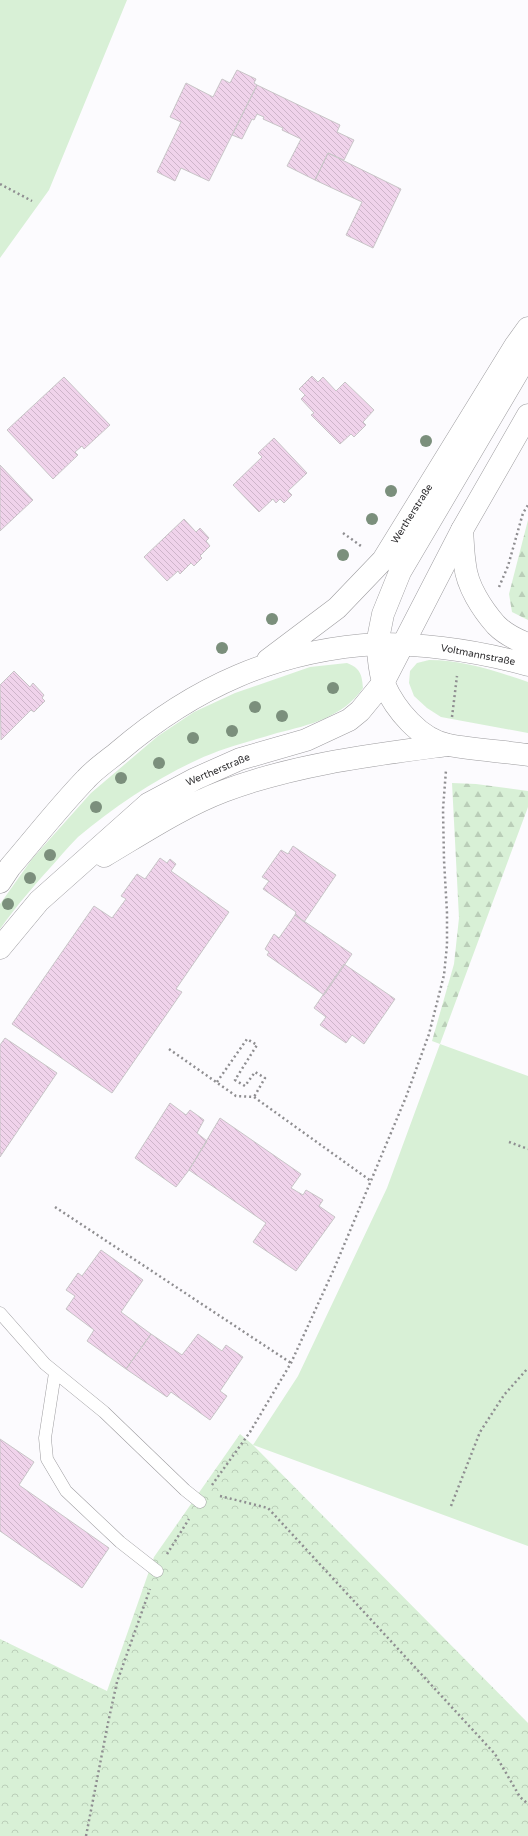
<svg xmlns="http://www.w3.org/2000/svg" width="528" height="1836" font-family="'Varela Round',sans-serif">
  <defs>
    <pattern id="forest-firs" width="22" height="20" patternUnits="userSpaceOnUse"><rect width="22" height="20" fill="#d8f0d6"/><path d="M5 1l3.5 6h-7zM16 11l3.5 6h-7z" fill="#baceb8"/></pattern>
    <pattern id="park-crowns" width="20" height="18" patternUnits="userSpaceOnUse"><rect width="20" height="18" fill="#d8f0d6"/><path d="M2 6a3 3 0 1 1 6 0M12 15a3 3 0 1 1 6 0" fill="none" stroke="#baceb8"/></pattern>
    <pattern id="building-back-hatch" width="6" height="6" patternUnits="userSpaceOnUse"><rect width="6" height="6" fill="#f0d3eb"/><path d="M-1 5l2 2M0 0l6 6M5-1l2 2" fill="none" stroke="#ceb5ca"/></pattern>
  </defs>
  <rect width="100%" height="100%" fill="#fcfbfe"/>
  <path fill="#d8f0d6" d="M0 0H127L49 190 0 258Z
    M429 660C463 660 496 671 528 682V733L441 717 427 708 414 696 409 683 410 671 417 663Z
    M347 663C360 668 362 674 363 688 343 717 310 725 277 733 251 741 222 748 197 760 155 779 114 807 78 837 71 844 64 852 58 859 37 882 17 905 0 929V904L32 859 91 793 158 736 194 712 235 693 310 667Z
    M440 1044 528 1076V1546L253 1445 298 1376 387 1188Z"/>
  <path fill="url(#forest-firs)" d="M528 520V620L512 612 509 594Z
    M452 783 476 784 528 791V807L440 1044 432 1041 454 964 459 918Z"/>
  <path fill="url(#park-crowns)" d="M240 1434 253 1445 528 1723V1836H0V1639L107 1691 154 1557Z"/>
  <path fill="url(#building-back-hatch)" stroke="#c8c5c7" d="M237 70 256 79 254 83 257 85 209 181 181 168 175 181 157 172 181 122 170 117 186 83 213 97 222 79 230 83Z
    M257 85 340 125 337 132 354 140 344 160 328 153 315 180 287 166 301 139 282 130 283 128 263 119 264 117 257 114 254 120 252 119 242 139 232 135Z
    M328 153 401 189 373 248 346 235 362 202 315 180Z
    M312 376 318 382 323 377 336 391 345 382 374 410 363 422 366 425 354 437 351 434 340 444 311 415 314 413 301 399 305 395 299 389Z
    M64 377 110 425 84 449 82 446 75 452 78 455 53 479 7 430Z
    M274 438 307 473 288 491 292 495 284 503 280 499 276 503 273 499 259 512 233 485 262 457 258 453Z
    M0 465 33 500 0 531Z
    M184 519 196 532 200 528 209 538 206 541 210 546 200 556 202 558 194 566 191 563 180 574 178 571 167 581 144 557Z
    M14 671 30 687 33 683 44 695 42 698 45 701 34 712 31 710 1 740 0 685Z
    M293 846 336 875 304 922 295 915 296 912 263 889 269 881 262 877 281 850 288 854Z
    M160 858 167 863 170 859 176 864 171 871 229 912 176 989 182 992 112 1093 12 1024 94 906 112 918 126 899 121 896 137 874 145 879Z
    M295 915 352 954 324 995 267 955 269 952 265 949 274 934 279 938Z
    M344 964 395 999 364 1044 352 1035 346 1043 320 1025 326 1017 314 1008Z
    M5 1038 57 1073 0 1157V1045Z
    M170 1103 186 1115 190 1110 204 1120 197 1133 207 1141 189 1170 176 1187 135 1158Z
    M220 1118 301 1174 291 1188 303 1195 306 1190 323 1200 319 1206 335 1217 296 1271 253 1242 266 1223 189 1170Z
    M101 1250 143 1280 121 1312 151 1334 126 1369 87 1341 94 1330 66 1309 75 1296 66 1290 78 1273 82 1276Z
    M151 1334 182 1355 198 1334 222 1351 226 1345 243 1357 220 1391 227 1396 210 1420 171 1392 167 1397 126 1369Z
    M0 1439 34 1462 19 1485 109 1548 82 1588 0 1531Z"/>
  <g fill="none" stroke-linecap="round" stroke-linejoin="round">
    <defs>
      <path id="service" d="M0 1313 45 1364 104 1412 185 1490 200 1502
        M55 1373 45 1438 47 1459 66 1491 120 1542 157 1571"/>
      <path id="tertiary" d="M462 530C463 542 463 553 465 565 467 586 482 609 496 625 504 633 517 640 528 644
        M528 665C478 651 429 644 377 644 379 656 379 673 384 684 395 709 420 740 449 745 474 750 502 751 528 755"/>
      <path id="secondary" d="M268 660 337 608 383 560 515 346 528 328
        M104 856C143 833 182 807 224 791 296 764 372 755 447 745
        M0 882 10 867C35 838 59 807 86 779 95 769 107 761 118 752 194 687 276 650 377 644L383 614 400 572 523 363 528 352
        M0 948 39 901 148 804 195 779 240 759 306 740 349 720 360 711 383 683 462 530 528 415"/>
    </defs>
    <use href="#service" stroke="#9d9c9f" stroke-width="13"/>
    <use href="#tertiary" stroke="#9d9c9f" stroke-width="23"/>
    <use href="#secondary" stroke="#9d9c9f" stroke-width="23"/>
    <path stroke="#8f8e91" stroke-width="2.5" stroke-dasharray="2 3" stroke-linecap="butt" d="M0 184 32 201
      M343 533 361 546
      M499 587 508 566 523 513 528 505
      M452 717 457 676
      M169 1049 236 1096 254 1097 371 1181
      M217 1082 247 1039 257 1045 235 1080 245 1086 255 1072 265 1078 254 1097
      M509 1142 528 1149
      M55 1207 291 1363
      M212 1485 250 1432 291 1363 334 1269 406 1097 429 1034 444 975 447 945V913L444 860 443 809 446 770
      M220 1496 268 1508 495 1754 520 1797 528 1804
      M451 1506 480 1432 504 1395 528 1368
      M167 1554 189 1519
      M86 1836 108 1723 117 1682 150 1589"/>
    <use href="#service" stroke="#fff" stroke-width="12"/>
    <use href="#tertiary" stroke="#fff" stroke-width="22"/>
    <use href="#secondary" stroke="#fff" stroke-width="22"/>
  </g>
  <g fill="#7b8f7c">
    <circle cx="426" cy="441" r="6"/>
    <circle cx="391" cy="491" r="6"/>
    <circle cx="372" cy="519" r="6"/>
    <circle cx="343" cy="555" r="6"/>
    <circle cx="272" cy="619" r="6"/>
    <circle cx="222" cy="648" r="6"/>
    <circle cx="333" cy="688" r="6"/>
    <circle cx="255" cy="707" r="6"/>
    <circle cx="282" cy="716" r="6"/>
    <circle cx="232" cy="731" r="6"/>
    <circle cx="193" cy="738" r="6"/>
    <circle cx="159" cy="763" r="6"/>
    <circle cx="121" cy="778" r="6"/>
    <circle cx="96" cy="807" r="6"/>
    <circle cx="50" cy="855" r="6"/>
    <circle cx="30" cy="878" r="6"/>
    <circle cx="8" cy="904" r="6"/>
  </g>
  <g text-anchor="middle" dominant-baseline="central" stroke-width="3" stroke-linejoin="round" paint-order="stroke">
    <g font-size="10" fill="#2d2c2e" stroke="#fff">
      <text transform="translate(412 514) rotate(-58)">Wertherstraße</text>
      <text transform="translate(478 655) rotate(11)">Voltmannstraße</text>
      <text transform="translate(218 770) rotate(-23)">Wertherstraße</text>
    </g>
  </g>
</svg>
